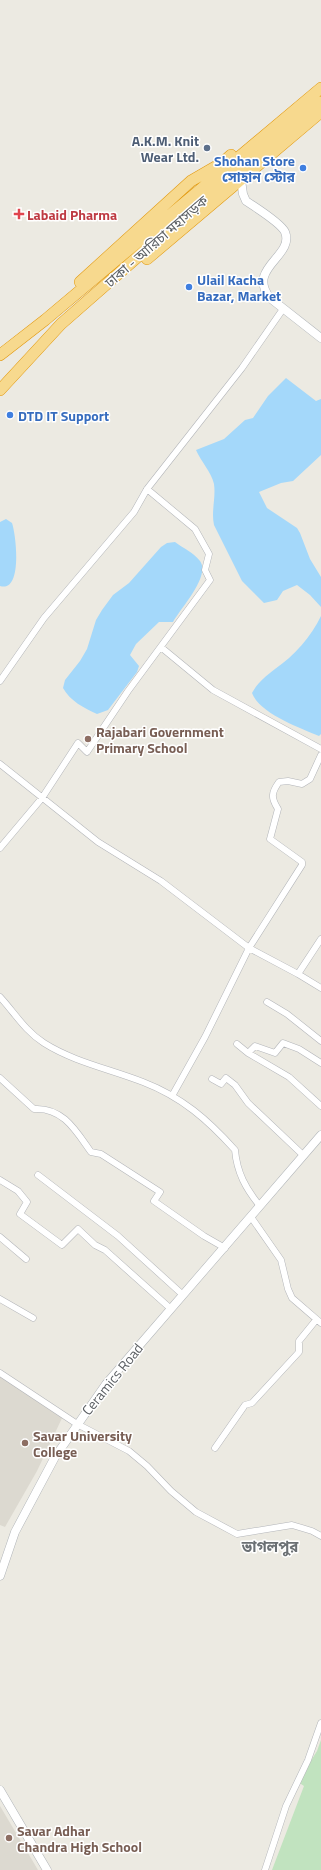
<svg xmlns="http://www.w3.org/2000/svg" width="321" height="1870" font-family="'Titillium Web','Noto Sans Bengali',sans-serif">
  <rect width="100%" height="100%" fill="#eceae2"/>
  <path fill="#dcd9d0" d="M0 1370 63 1416 37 1471 5 1527 0 1525Z
    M0 1806 38 1870H0Z"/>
  <path fill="#c1e3bf" d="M321 1740V1870H272L304 1786 298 1782 317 1751Z"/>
  <path fill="#a4d8fa" d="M286 378 316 401 321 399V455L293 481 281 483 259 492 267 508 297 528 300 533 310 559 321 577V607L310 595 297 585 283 591 277 600 264 603 242 581 214 525C211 511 216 498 214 484 211 471 201 462 196 450L224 439 245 420 253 418 268 396Z
    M6 519 12 523C16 534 23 593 0 586V522Z
    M175 542C183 548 194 553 200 561 211 576 180 609 173 622H159L136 644 130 655 139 666 137 672 108 710 97 714C84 708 70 701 63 688L65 680 80 661 87 649 96 620 102 610 113 595 129 583 161 547 167 543Z
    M321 616V734L319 736C300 728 259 713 252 693 258 682 265 677 275 669 294 656 311 637 321 616Z"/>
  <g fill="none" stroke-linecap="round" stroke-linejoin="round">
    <defs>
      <path id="street" d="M162 648 213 690 321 749
        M0 681 44 618 134 512 147 489 242 368 283 309
        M321 755 310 779 302 784 288 781 279 782C271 793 271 798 278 809L270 839 302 862V865L249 948 298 974 321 988
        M0 764 98 842 161 881 249 948 205 1037 172 1096
        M0 848 42 798 78 743 87 752 128 691 210 580 205 570 209 554 195 529 147 489
        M298 974 321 939
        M0 997C14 1012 25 1031 44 1043 74 1062 110 1069 143 1082 182 1097 208 1120 235 1150 237 1173 246 1189 260 1206
        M267 1002 287 1014 321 1041
        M237 1044 248 1053 289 1077 321 1106
        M248 1053 255 1046 275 1053 283 1043 299 1049 321 1063
        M0 1078 34 1109C63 1107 76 1131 91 1152L101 1154 160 1192 154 1201 204 1236 225 1248
        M212 1079 221 1084 226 1078 235 1085 248 1103 303 1155
        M38 1175 118 1236 183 1295
        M0 1180 18 1191 27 1202 20 1214 62 1245 78 1229 95 1245 105 1250 171 1309
        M251 1217 281 1260 288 1289 292 1298 321 1323
        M0 1237 26 1259
        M0 1299 33 1318
        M0 1373 77 1424 129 1451 147 1466 171 1491 196 1512 237 1534 292 1525 312 1531 321 1536
        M215 1448 245 1405 252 1403 299 1352V1341L316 1320
        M265 1870 286 1806 308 1760 321 1723"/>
      <path id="secondary" d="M241 180 243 194 246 201C255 207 281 223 285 232 295 256 246 268 270 298L321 338
        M0 1576 15 1532 55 1457 106 1384 321 1135
        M0 1790 47 1870"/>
      <path id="highway" d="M147 259 321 112
        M80 282 191 181 222 163 231 155
        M0 355 45 320 321 88
        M0 390 61 324 197 205 321 102"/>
    </defs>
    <use href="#street" stroke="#b3b5b9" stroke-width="7"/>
    <use href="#secondary" stroke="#b1b5b9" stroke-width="9"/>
    <use href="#highway" stroke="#e2980c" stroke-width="12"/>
    <use href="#street" stroke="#fff" stroke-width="6"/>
    <use href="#secondary" stroke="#fff" stroke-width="8"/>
    <use href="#highway" stroke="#f7d98e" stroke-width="11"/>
  </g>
  <circle fill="#5c6f8a" stroke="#fff" stroke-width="1.5" cx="207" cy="148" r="4"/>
  <g fill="#3f7fe0" stroke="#fff" stroke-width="1.5">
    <circle cx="303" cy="168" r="4"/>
    <circle cx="189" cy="287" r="4"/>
    <circle cx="10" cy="415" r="4"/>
  </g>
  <path fill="#e0444e" stroke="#fff" stroke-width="1.5" d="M17 208h4v4h4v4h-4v4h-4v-4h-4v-4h4z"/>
  <g fill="#8d6e63" stroke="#fff" stroke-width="1.5">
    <circle cx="88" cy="739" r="4"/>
    <circle cx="25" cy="1443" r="4"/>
    <circle cx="9" cy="1838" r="4"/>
  </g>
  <g text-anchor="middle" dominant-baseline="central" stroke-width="3" stroke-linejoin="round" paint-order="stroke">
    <g font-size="14" font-weight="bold" fill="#4e5e75" stroke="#fff" text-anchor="end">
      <text x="199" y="140">A.K.M. Knit<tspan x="199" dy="16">Wear Ltd.</tspan></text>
    </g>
    <g font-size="14" font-weight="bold" fill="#366cbe" stroke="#fff" text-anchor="start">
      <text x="295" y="160" text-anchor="end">Shohan Store<tspan x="295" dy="16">সোহান স্টোর</tspan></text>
      <text x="197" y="279">Ulail Kacha<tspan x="197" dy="16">Bazar, Market</tspan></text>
      <text x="18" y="415">DTD IT Support</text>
    </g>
    <g font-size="14" font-weight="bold" fill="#be3a42" stroke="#fff" text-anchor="start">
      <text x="27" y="214">Labaid Pharma</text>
    </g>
    <g font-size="14" fill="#5a5e62" stroke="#fff">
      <text transform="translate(156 241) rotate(-41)">ঢাকা - আরিচা মহাসড়ক</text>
      <text transform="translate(112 1379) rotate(-51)">Ceramics Road</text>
    </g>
    <g font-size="14" font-weight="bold" fill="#785e54" stroke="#fff" text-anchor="start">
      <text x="96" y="731">Rajabari Government<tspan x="96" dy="16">Primary School</tspan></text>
      <text x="33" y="1435">Savar University<tspan x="33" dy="16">College</tspan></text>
      <text x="17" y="1830">Savar Adhar<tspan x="17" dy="16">Chandra High School</tspan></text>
    </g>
    <g font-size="15" font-weight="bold" fill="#6b7074" stroke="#fff">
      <text x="270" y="1546">ভাগলপুর</text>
    </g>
  </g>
</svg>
